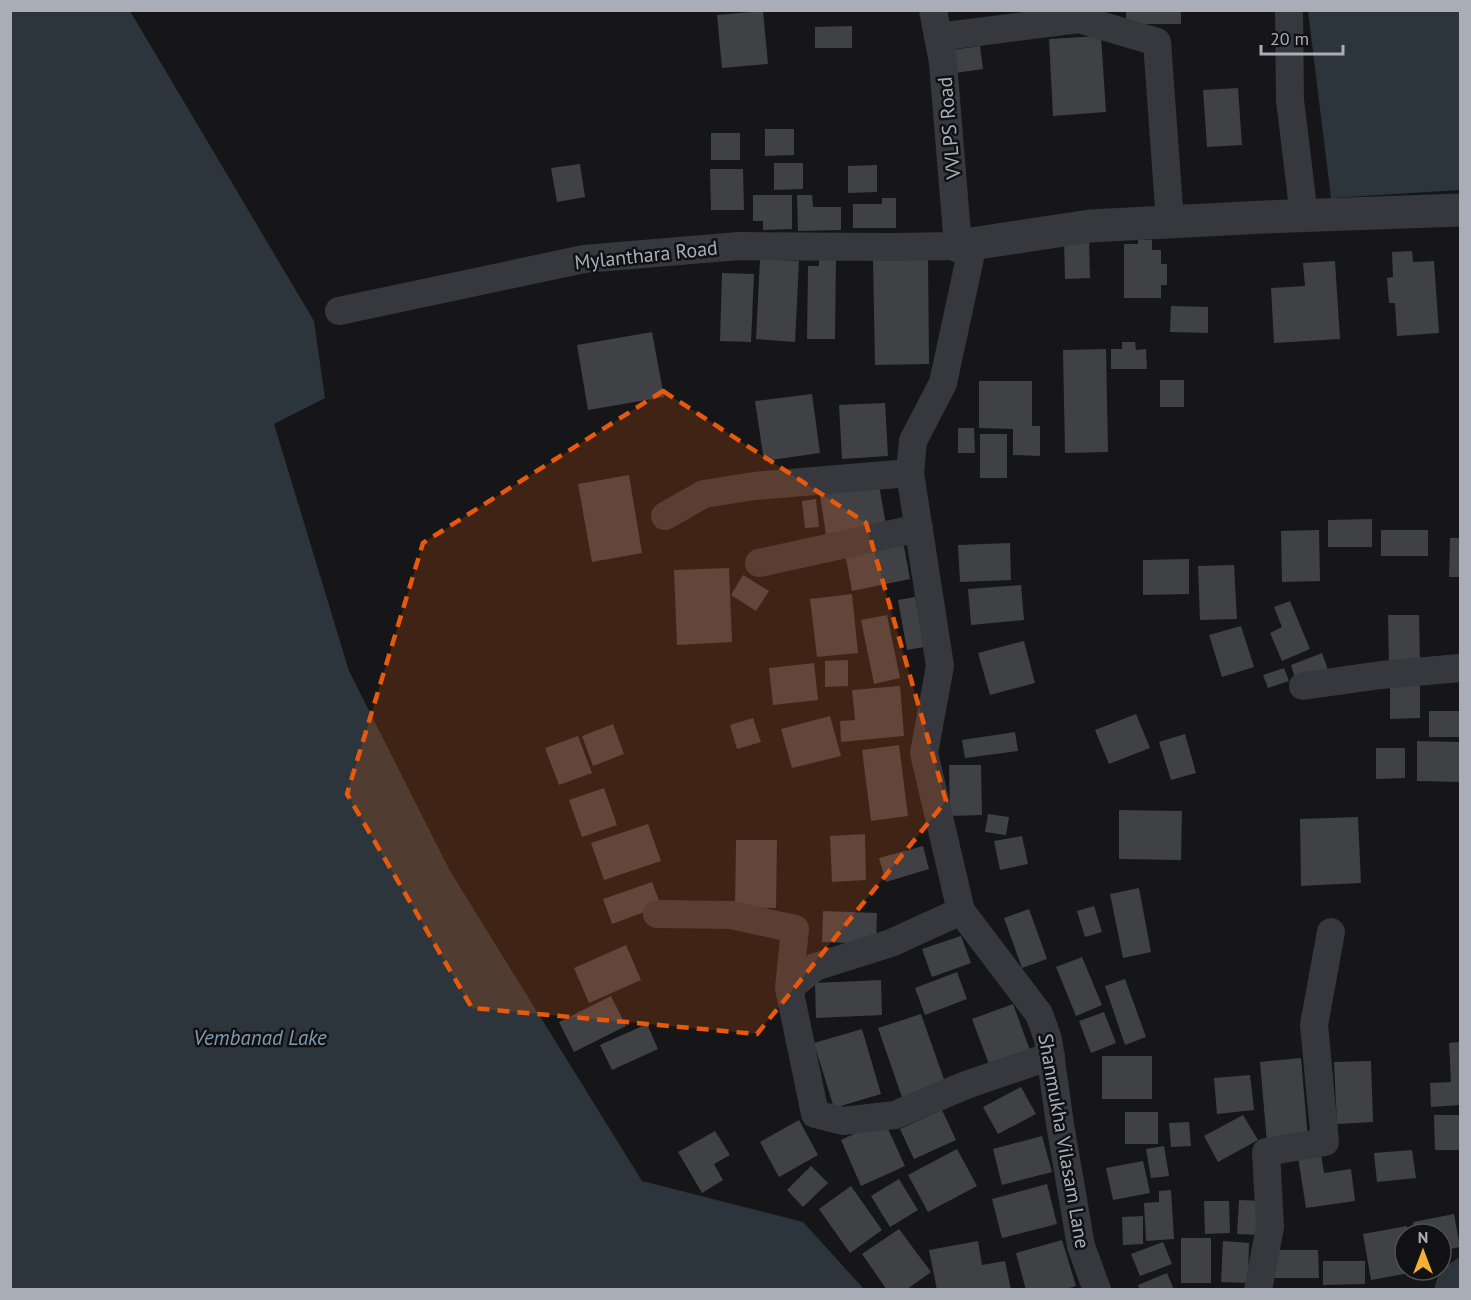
<svg xmlns="http://www.w3.org/2000/svg" width="1471" height="1300" font-family="'PT Sans',sans-serif">
  <rect width="100%" height="100%" fill="#161618"/>
  <path fill="#2c353c" d="M10 11H130L314 321 325 398 274 424 349 671 450 871 642 1181 803 1222 864 1289H11Z
    M1308 11H1460V190L1331 198Z
    M1460 1257V1289H1434L1440 1270Z"/>
  <path fill="#404145" d="M1126 10H1181V24H1126Z
    M763 11 768 64 722 68 717 15Z
    M852 26V48H815V27Z
    M1101 36 1106 112 1053 116 1049 39Z
    M980 46 983 69 955 73 952 50Z
    M1238 88 1242 145 1207 147 1203 90Z
    M765 129H794V155L765 156Z
    M711 133H740V160H711Z
    M774 163H803V189L774 190Z
    M580 164 585 197 557 202 551 168Z
    M877 165V192L848 193V166Z
    M710 169H743L744 210H711Z
    M753 195H792V229L763 230V221H753Z
    M797 195H812L813 207H841V230L798 231Z
    M882 198H896V228H853V204H882Z
    M1089 238 1090 278 1065 279 1064 239Z
    M1138 240H1152V250H1161V264H1167V285H1161V298H1124V244H1138Z
    M1412 251 1413 262 1434 261 1439 333 1397 336 1395 303H1389L1387 278 1393 277 1392 252Z
    M819 253 836 254 835 339H807L808 266H819Z
    M928 257 929 364 875 365 873 258Z
    M760 259 799 261 795 342 756 339Z
    M1335 261 1340 339 1274 343 1271 288 1305 286 1303 263Z
    M722 273 754 274 751 342 720 341Z
    M1171 306 1208 307V333L1170 332Z
    M652 332 664 397 588 410 577 345Z
    M1122 342H1135L1136 350 1146 349 1147 369H1111V349H1122Z
    M1106 349 1108 452 1065 453 1063 350Z
    M1160 380H1184V407H1160Z
    M979 381H1032V426H1040V456L1013 455V429L979 428Z
    M812 394 820 453 764 461 755 401Z
    M885 403 888 456 842 459 839 405Z
    M958 428H974L975 453H958Z
    M980 434H1007V478H980Z
    M629 475 642 553 592 562 578 484Z
    M878 479 887 531 827 541 819 489Z
    M816 499 819 527 805 528 802 501Z
    M1372 519V547H1328V520Z
    M1319 530 1320 581 1282 582 1281 531Z
    M1381 530H1428V556H1381Z
    M902 536 910 579 852 591 844 548Z
    M1450 538H1460V577H1449Z
    M1010 543 1011 580 960 582 958 545Z
    M1189 559V594L1143 595V560Z
    M1234 565 1237 619 1200 620 1198 566Z
    M729 568 732 642 677 645 674 570Z
    M743 575 769 591 756 611 731 595Z
    M1021 585 1024 620 971 625 968 589Z
    M852 594 858 653 817 657 810 599Z
    M915 597 924 647 907 650 898 600Z
    M1290 601 1310 649 1282 661 1270 633 1282 627 1274 607Z
    M887 615 900 678 874 684 861 620Z
    M1388 615H1419L1420 666H1389Z
    M1241 626 1254 667 1222 677 1209 635Z
    M1024 641 1035 683 990 695 978 653Z
    M1322 653 1328 670 1296 681 1291 665Z
    M848 660V686L825 687V661Z
    M814 663 818 700 773 705 769 668Z
    M1284 668 1289 681 1268 688 1263 675Z
    M1390 683H1420V718L1390 719Z
    M900 686 904 736 841 742 840 721 855 720 852 690Z
    M1429 711H1460V737H1429Z
    M1136 714 1150 748 1109 764 1095 730Z
    M830 716 841 756 792 768 781 729Z
    M753 718 761 742 737 749 730 725Z
    M613 724 624 754 593 766 582 736Z
    M1015 732 1018 751 965 758 962 740Z
    M1185 734 1196 773 1171 780 1159 742Z
    M578 736 592 773 559 785 545 748Z
    M1417 741 1460 742V782L1417 781Z
    M899 745 908 816 871 821 862 750Z
    M1376 748H1405V778L1376 779Z
    M949 765H981L982 815 950 816Z
    M604 788 617 825 582 837 569 800Z
    M1119 810 1182 811 1181 860 1119 859Z
    M988 814 1009 817 1006 835 985 832Z
    M1358 817 1361 883 1301 886 1300 819Z
    M648 824 661 861 604 880 591 843Z
    M865 834 866 880 832 882 830 836Z
    M1022 836 1028 864 1000 870 994 841Z
    M736 840H777L776 908 735 907Z
    M923 846 929 869 886 882 879 858Z
    M652 882 661 906 612 924 603 899Z
    M1139 888 1151 952 1123 958 1110 894Z
    M1094 906 1102 932 1085 937 1077 911Z
    M1029 909 1047 959 1022 968 1004 918Z
    M823 911 877 913 876 944 822 942Z
    M961 936 971 963 932 977 922 949Z
    M626 945 641 980 589 1003 574 968Z
    M1082 957 1102 1005 1076 1016 1056 967Z
    M957 972 967 999 925 1015 915 988Z
    M1125 979 1146 1037 1125 1045 1105 986Z
    M881 980 882 1015 816 1018 815 983Z
    M611 996 626 1026 574 1052 559 1022Z
    M1013 1004 1031 1053 990 1067 972 1019Z
    M1104 1012 1116 1043 1091 1053 1079 1021Z
    M921 1014 947 1088 904 1103 878 1028Z
    M647 1024 658 1049 612 1070 600 1045Z
    M862 1029 881 1094 834 1108 814 1043Z
    M1460 1042V1105L1431 1107 1430 1083 1451 1082 1449 1043Z
    M1102 1056H1152V1099H1102Z
    M1301 1058 1308 1140 1267 1143 1260 1062Z
    M1371 1061 1373 1122 1337 1124 1334 1062Z
    M1250 1075 1254 1110 1217 1114 1214 1078Z
    M1021 1087 1036 1114 998 1134 983 1107Z
    M942 1110 956 1140 914 1159 900 1129Z
    M1125 1112H1158V1144H1125Z
    M1243 1115 1258 1140 1218 1162 1204 1136Z
    M1434 1115H1460V1150H1435Z
    M799 1120 818 1155 779 1177 760 1142Z
    M884 1120 905 1166 861 1186 841 1140Z
    M1189 1122 1191 1146 1171 1147 1169 1123Z
    M715 1131 730 1155 714 1164 723 1180 702 1193 678 1152Z
    M1042 1136 1052 1172 1002 1185 993 1149Z
    M1164 1146 1169 1176 1151 1178 1146 1149Z
    M957 1149 977 1186 928 1212 908 1175Z
    M1412 1150 1416 1178 1377 1182 1374 1153Z
    M1321 1154 1324 1173 1351 1169 1355 1201 1306 1208 1298 1157Z
    M1143 1161 1150 1193 1113 1200 1106 1168Z
    M811 1166 828 1183 803 1207 787 1190Z
    M899 1179 918 1210 890 1227 871 1196Z
    M1047 1184 1057 1224 1002 1238 992 1199Z
    M851 1186 882 1230 850 1253 819 1209Z
    M1171 1190 1174 1239 1146 1241 1144 1203 1159 1202V1191Z
    M1239 1200 1264 1201 1262 1235 1237 1234Z
    M1204 1201H1229L1230 1233 1205 1234Z
    M1454 1214 1460 1247 1441 1251V1234H1415L1413 1222Z
    M1143 1216V1244L1123 1245 1122 1217Z
    M1407 1226 1408 1234H1405V1270H1415V1272L1371 1280 1363 1234Z
    M899 1229 931 1272 906 1290H887L862 1254Z
    M1181 1238H1211V1283H1181Z
    M1062 1240 1076 1286 1063 1290H1026L1016 1253Z
    M978 1241 982 1265 1005 1261 1011 1290H937L929 1250Z
    M1223 1241 1249 1243 1248 1283 1221 1282Z
    M1163 1242 1172 1264 1140 1276 1131 1254Z
    M1272 1250H1318L1319 1278H1272Z
    M1323 1261H1365V1284L1323 1285Z
    M1167 1273 1174 1290H1140L1138 1285Z"/>
  <g fill="none" stroke-linecap="round" stroke-linejoin="round">
    <path stroke="#37383d" stroke-width="28" d="M1289 10 1290 100 1304 216
      M938 37 1079 19 1157 42 1170 222
      M973 244 943 383 913 441 910 473 940 666 924 753 961 911 1039 1014 1048 1039 1060 1124 1081 1246 1097 1290
      M339 311 584 259 739 246 890 247 958 246 943 63 933 10
      M665 516 704 494 754 486 910 473
      M759 563 919 528
      M1303 686 1381 675 1460 668
      M961 911 891 943 815 967 789 988 815 1114 843 1121 895 1115 966 1085 1051 1056
      M657 914 731 915 795 929 789 988
      M1258 1290 1270 1227 1266 1152 1325 1142 1314 1025 1331 932"/>
    <path stroke="#37383d" stroke-width="33" d="M958 246 1090 226 1264 217 1460 210"/>
  </g>
  <path fill="#e8590c" fill-opacity="0.2" stroke="#e8590c" stroke-width="4.5" stroke-dasharray="12 8" stroke-linejoin="round" d="M663 391 866 523 946 801 757 1034 472 1008 347 794 423 543Z"/>
  <g text-anchor="middle" dominant-baseline="central" stroke-width="5" stroke-linejoin="round" paint-order="stroke">
    <g font-size="20" fill="#a8adb8" stroke="#111113">
      <text transform="translate(949 128) rotate(-95)">VVLPS Road</text>
      <text transform="translate(646 255) rotate(-6)">Mylanthara Road</text>
      <text transform="translate(1064 1141) rotate(80)">Shanmukha Vilasam Lane</text>
    </g>
    <g font-size="21" font-style="italic" fill="#7f9bb3" stroke="#111113">
      <text x="260" y="1037">Vembanad Lake</text>
    </g>
  </g>
  <rect width="1471" height="1300" fill="none" stroke="#a8adb8" stroke-width="24"/>
  <g transform="translate(1423 1252)"><circle r="28" fill="#111113" stroke="#4d4f55" stroke-width="1.5"/>
  <path d="M0-4.5L10 22L0 15L-10 22Z" fill="#f2b134"/>
  <text y="-9" font-size="16" font-weight="bold" text-anchor="middle" fill="#a8adb8">N</text>
  </g>
  <path d="M1261 45v9h82v-9" fill="none" stroke="#a8adb8" stroke-width="3"/>
  <text x="1270" y="45" font-size="18" fill="#a8adb8" stroke="#111113" stroke-width="4.5" paint-order="stroke">20 m</text>
</svg>
